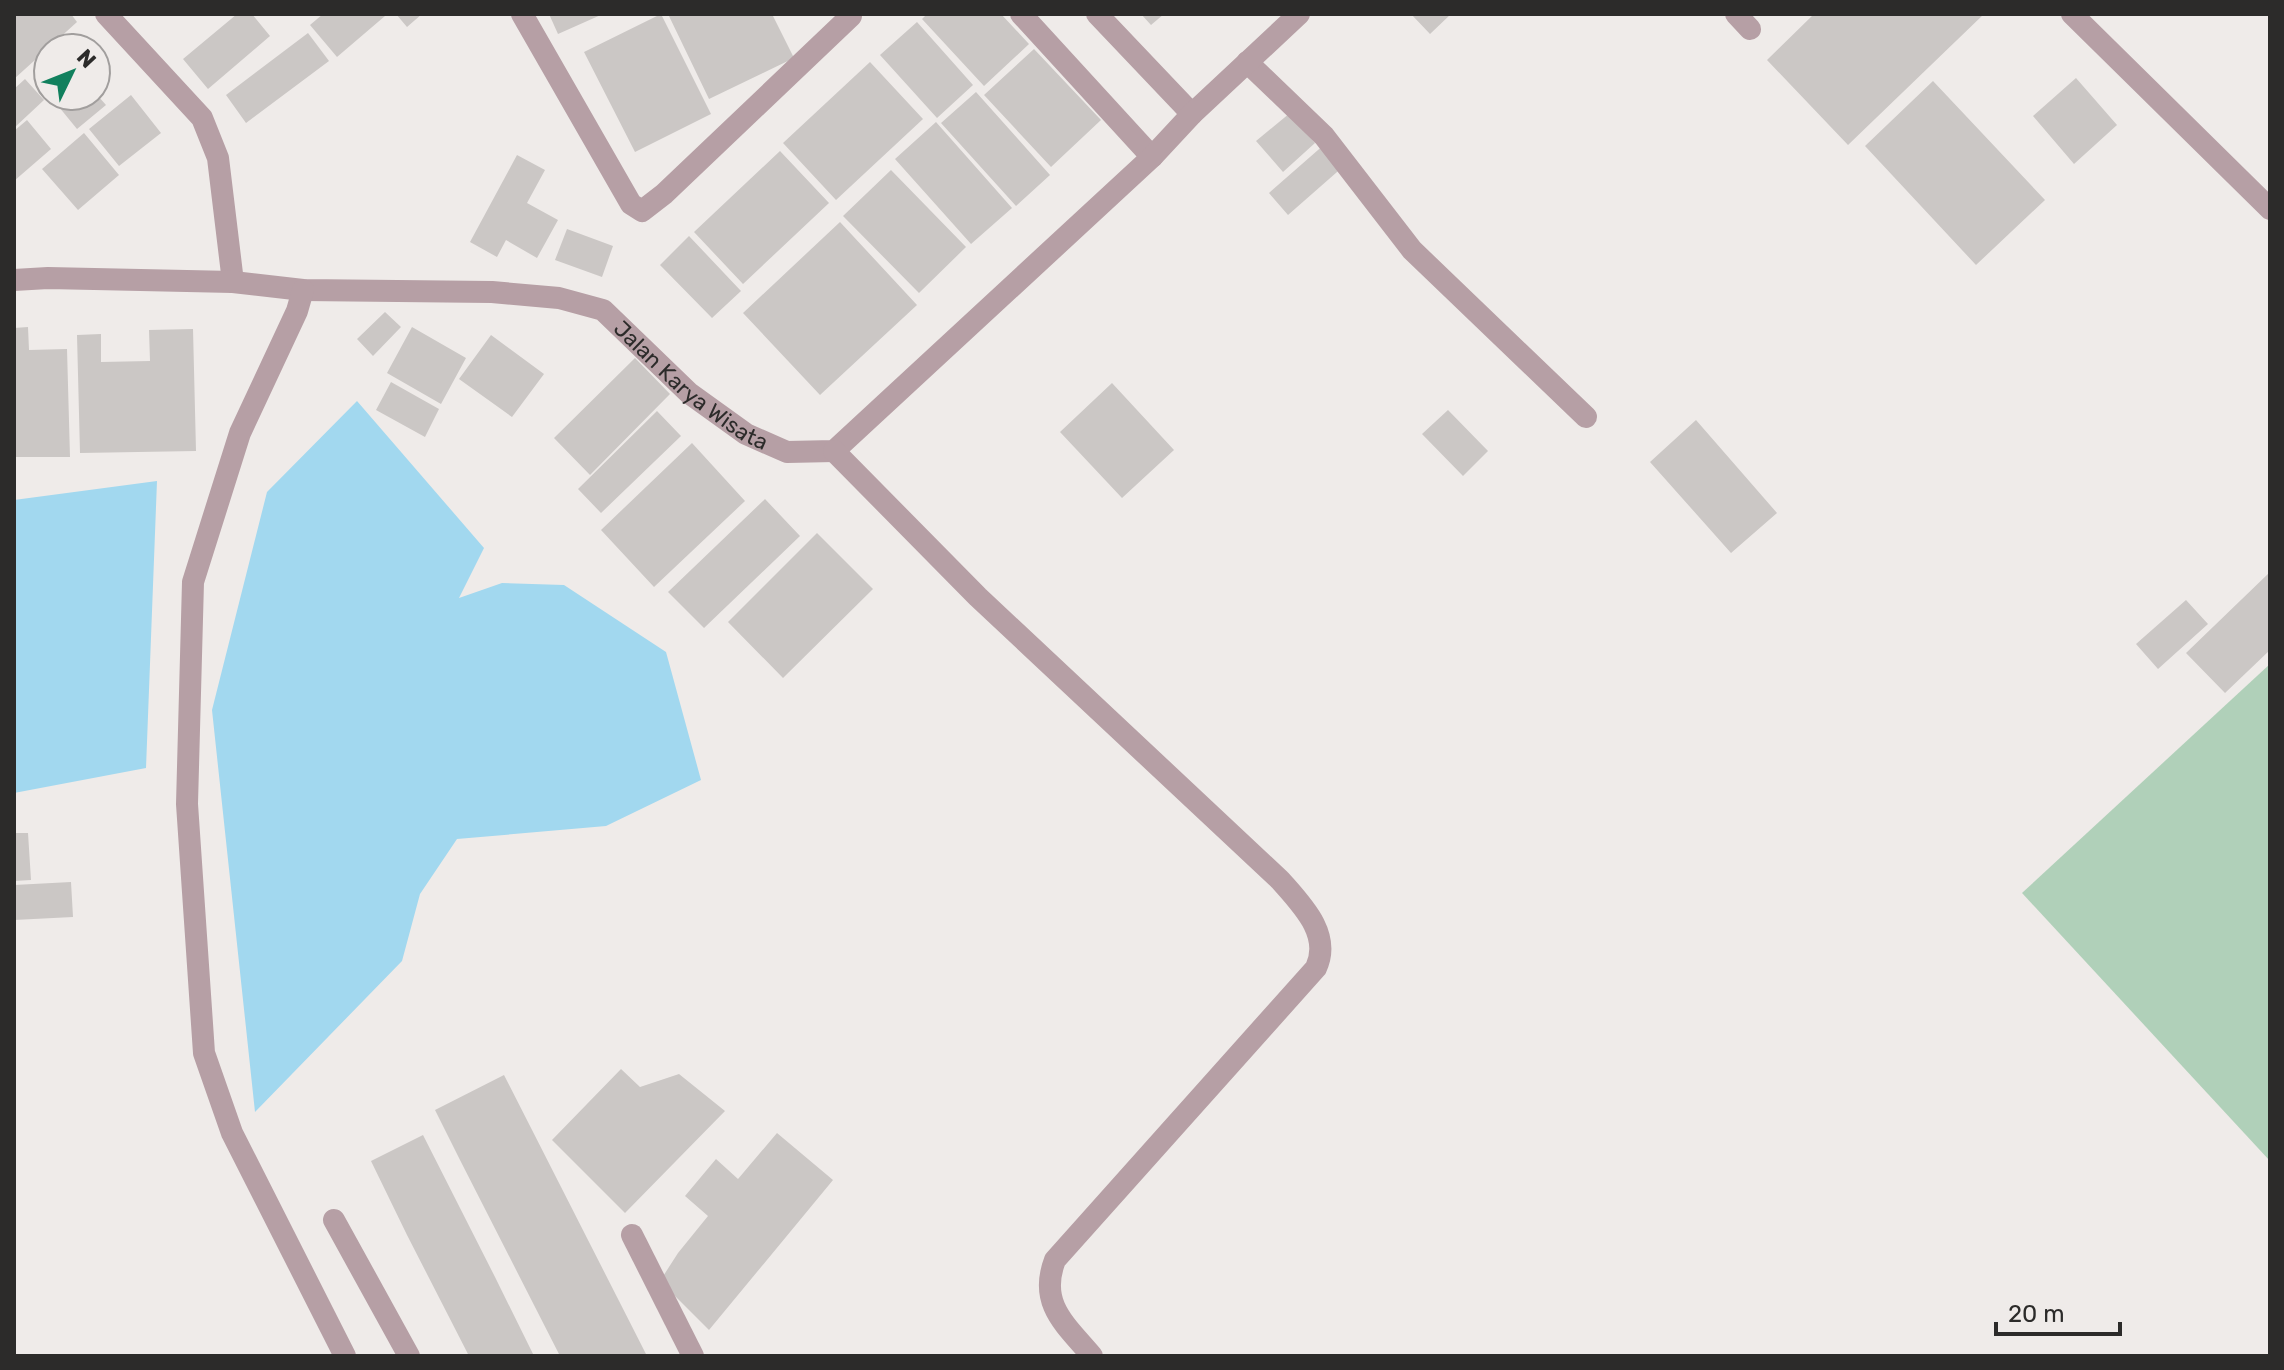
<svg xmlns="http://www.w3.org/2000/svg" width="2284" height="1370" font-family="Rubik,sans-serif">
  <rect width="100%" height="100%" fill="#efebe9"/>
  <path fill="#b0d0b9" d="M2270 664V1161L2022 893Z"/>
  <path fill="#a2d8ef" d="M357 401 484 548 459 598 502 583 564 585 666 652 701 780 606 826 457 839 420 894 402 961 255 1112 212 710 267 492Z
    M157 481 146 768 14 793V500Z"/>
  <path fill="#cbc7c5" d="M14 14H71L77 22 14 79Z
    M237 14H252L270 36 208 89 183 59Z
    M323 14H383L385 16 337 57 310 25Z
    M396 14H422L407 27Z
    M549 14H603L558 34Z
    M661 14 711 114 635 152 584 52Z
    M668 14H772L794 58 709 99Z
    M927 14H1001L1029 44 984 86 922 19Z
    M1141 14H1164L1151 25Z
    M1411 14H1451L1430 34Z
    M1814 14H1984L1848 145 1767 60Z
    M917 22 973 85 937 118 880 55Z
    M308 33 329 61 246 123 226 95Z
    M1034 49 1101 120 1051 167 984 95Z
    M870 62 923 119 836 200 783 143Z
    M2076 78 2117 125 2074 164 2033 116Z
    M25 79 44 100 14 128V89Z
    M1933 81 2045 200 1976 265 1865 146Z
    M976 92 1050 175 1016 206 941 123Z
    M131 95 161 133 119 166 89 129Z
    M50 96H98L106 105 77 129Z
    M1290 113 1315 143 1283 172 1256 141Z
    M27 120 51 149 14 181V131Z
    M936 122 1012 208 971 244 895 159Z
    M84 133 119 175 78 210 42 169Z
    M1326 143 1345 165 1288 215 1269 193Z
    M780 151 829 203 743 284 694 232Z
    M517 155 545 170 527 203 558 220 537 258 506 240 497 257 470 242Z
    M891 170 966 247 919 293 843 216Z
    M840 222 917 305 820 395 743 313Z
    M567 229 613 246 602 277 555 260Z
    M689 236 741 291 712 318 660 265Z
    M385 312 401 327 373 356 357 339Z
    M28 327 29 350 67 349 70 457H14V328Z
    M412 327 466 358 441 404 387 373Z
    M193 329 196 451 80 453 77 335 101 334V362L150 361 149 330Z
    M491 335 544 374 512 417 459 379Z
    M635 358 670 394 590 475 554 438Z
    M391 382 439 409 425 437 376 410Z
    M1112 383 1174 450 1122 498 1060 432Z
    M1448 410 1488 451 1463 476 1422 434Z
    M657 411 681 436 601 513 578 489Z
    M1696 420 1777 513 1731 553 1650 462Z
    M692 443 745 501 654 587 601 530Z
    M765 499 800 536 704 628 668 592Z
    M817 533 873 589 783 678 728 622Z
    M2270 572V650L2225 693 2186 653Z
    M2186 600 2208 624 2158 669 2136 644Z
    M14 833H28L31 880 14 881Z
    M71 882 73 917 14 920V885Z
    M621 1069 640 1087 679 1074 725 1111 625 1213 552 1140Z
    M504 1075 617 1297 647 1356H560L460 1160 435 1110Z
    M777 1133 833 1180 709 1330 660 1281 678 1253 708 1216 685 1196 716 1159 738 1179Z
    M423 1135 495 1277 534 1356H469L407 1235 371 1161Z"/>
  <g fill="none" stroke-linecap="round" stroke-linejoin="round">
    <path stroke="#b69fa5" stroke-width="22" d="M1736 14 1750 29
      M2072 14 2270 209
      M1247 62 1324 136 1412 250 1586 417"/>
    <g stroke="#b69fa5" stroke-width="22">
      <path d="M106 14 202 118 218 158 233 282"/>
      <path d="M522 14 631 204 642 211 664 194 851 16"/>
      <path d="M1021 14 1152 157"/>
      <path d="M1097 14 1192 114"/>
      <path id="s1" d="M14 280 48 278 233 282 303 290 492 292 559 298 603 310 689 393 746 434 787 452 834 451 1152 157 1192 114 1299 14"/>
      <path d="M303 290 297 311 240 433 193 582 187 804 204 1053 232 1133 345 1356"/>
      <path d="M834 451 978 597 1280 880C1301 904 1332 934 1316 968L1055 1260C1038 1304 1066 1325 1092 1356"/>
      <path d="M334 1220 409 1356"/>
      <path d="M632 1235 693 1356"/>
    </g>
  </g>
  <g text-anchor="middle" dominant-baseline="central" stroke-width="8" stroke-linejoin="round" paint-order="stroke">
    <g font-size="22" fill="#2c2b2a" stroke="#efebe9">
      <text stroke="none"><textPath href="#s1" startOffset="708">Jalan Karya Wisata</textPath></text>
    </g>
  </g>
  <rect width="2284" height="1370" fill="none" stroke="#2c2b2a" stroke-width="32"/>
  <g transform="translate(72 72) rotate(47)"><circle r="38" fill="#efebe9" stroke="#a19e9d" stroke-width="2"/>
  <path d="M0-6L14 30L0 20L-14 30Z" fill="#11805d"/>
  <text y="-12" font-size="22" font-weight="bold" text-anchor="middle" fill="#2c2b2a">N</text>
  </g>
  <path d="M1996 1322v12h124v-12" fill="none" stroke="#2c2b2a" stroke-width="4"/>
  <text x="2008" y="1322" font-size="24" fill="#2c2b2a" stroke="#efebe9" stroke-width="6" paint-order="stroke">20 m</text>
</svg>
